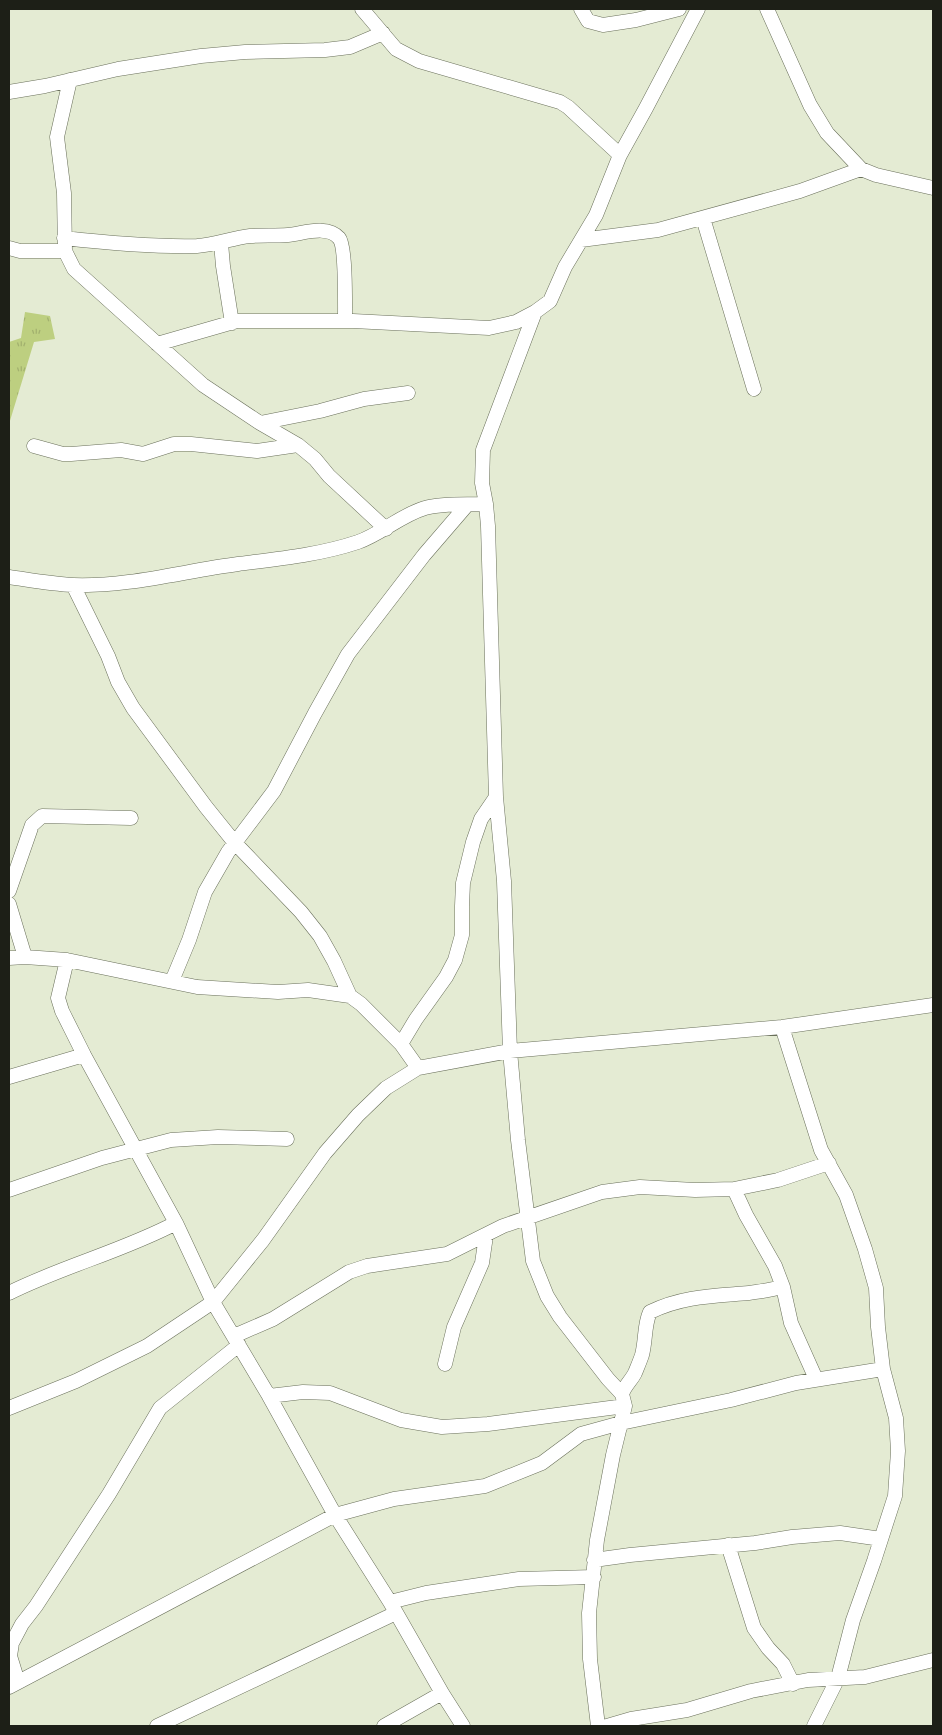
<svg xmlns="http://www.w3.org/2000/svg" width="942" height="1735" font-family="'Golos Text',sans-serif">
  <defs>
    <pattern id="grass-tufts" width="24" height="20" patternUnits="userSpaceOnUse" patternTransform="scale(1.25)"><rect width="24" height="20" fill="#bdcf80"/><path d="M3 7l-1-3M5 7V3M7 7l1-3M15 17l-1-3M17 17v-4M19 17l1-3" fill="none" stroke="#a2b16e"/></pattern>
  </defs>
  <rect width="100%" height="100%" fill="#e4ebd3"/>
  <path fill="url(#grass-tufts)" d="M25 312 50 316 55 339 34 342 9 424V342L21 338Z"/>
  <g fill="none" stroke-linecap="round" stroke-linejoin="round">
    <defs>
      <path id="minor" d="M362 9 396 49 419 61 560 102 568 107 620 155
        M581 9 588 21 603 25 636 20 679 9
        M767 9 810 105 827 133 861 169 876 175 933 188
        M70 80 57 137 64 193 65 251 74 269 203 385 260 423 298 445 315 459 329 476 386 529
        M9 92 45 86 118 69 201 56 245 52 325 50 350 47 383 33
        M703 218 754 389
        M64 238C108 243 153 247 197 246 215 245 232 238 250 236 262 235 275 236 288 235 302 234 327 224 339 238 346 246 345 306 345 321
        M581 240 658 230 800 191 861 169
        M221 243 223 266 232 323
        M9 248 20 251H65
        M157 344 237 321H353L489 328 516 322 535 312 550 301 565 267 596 215 620 155 646 108 698 9
        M260 423 320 411 364 399 408 393
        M34 446 63 454H71L121 450 143 454 174 444H191L257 451 298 445
        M486 504 482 483 483 450 535 312
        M9 577C30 580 51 584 73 585 128 587 184 571 238 564 278 559 319 555 358 542 381 534 401 515 425 508 444 503 466 505 486 504L488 526 496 797 504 881 510 1051 518 1140 533 1261 547 1296 560 1317 608 1379 622 1394 625 1406 613 1455 597 1540 589 1613 590 1659 598 1726
        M73 585 108 656 118 682 133 708 206 807 235 843 301 912 320 936 334 961 350 996 361 1004 401 1044 418 1068
        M9 891 32 825 42 816 131 818
        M9 904 25 957
        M9 958 25 957 67 960 197 987 278 992 308 990 350 996
        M67 960 58 998 62 1011 84 1055 176 1223 213 1302 269 1396 335 1515 390 1602 442 1693 463 1726
        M172 981 189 940 205 892 228 852 274 791 315 713 348 654 424 555 467 505
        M782 1027 821 1150 846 1195 865 1249 876 1288 878 1327 883 1369 896 1418 898 1451 895 1496 874 1561 853 1620 838 1678 814 1726
        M401 1044 416 1019 446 977 455 960 462 935V906L463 883 473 842 481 819 496 797
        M9 1077 84 1055
        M734 1189 746 1215 775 1266 783 1287 791 1323 816 1379
        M9 1190 102 1158 171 1140 218 1137 287 1139
        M9 1293C63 1266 123 1251 176 1223
        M234 1336 273 1319 349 1272 367 1266 447 1254 503 1226 602 1192 640 1187 695 1190 734 1189 778 1180 829 1163
        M445 1364 454 1327 482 1263 486 1236
        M622 1394C625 1385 631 1381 635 1373 637 1368 640 1361 642 1355 646 1340 644 1325 650 1312 682 1296 714 1296 749 1293 760 1292 772 1289 783 1287
        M269 1396 303 1392 330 1393 401 1420 442 1427 488 1424 625 1406
        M9 1408 76 1381 147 1346 213 1302 263 1240 325 1153 358 1115 386 1088 418 1068 510 1051 782 1027 933 1005
        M728 1545 754 1628 768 1648 783 1664 793 1684
        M594 1560 630 1555 755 1543 792 1537 840 1533 881 1539
        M390 1602 426 1593 519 1579 594 1577
        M18 1682 10 1656 12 1643 22 1624 36 1606 109 1494 160 1408 239 1345
        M9 1687 335 1515 394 1499 485 1486 542 1463 581 1434 621 1423 731 1400 796 1383 883 1369
        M157 1726 396 1613
        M384 1726 442 1693
        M607 1726 631 1719 687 1710 751 1691 808 1680 865 1677 933 1660"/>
    </defs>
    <use href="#minor" stroke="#6a705b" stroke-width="15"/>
    <use href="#minor" stroke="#fff" stroke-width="14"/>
  </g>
  <rect width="942" height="1735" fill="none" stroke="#1d1f17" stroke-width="20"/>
</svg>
